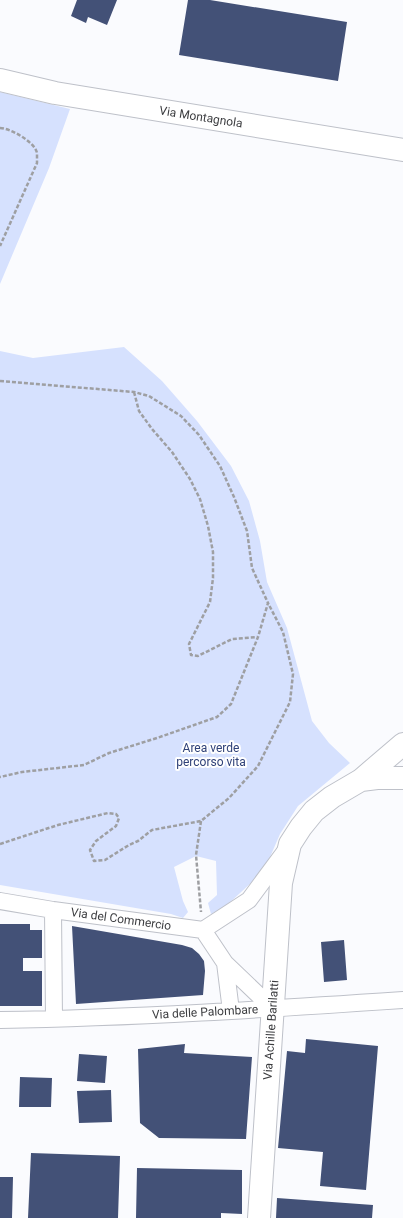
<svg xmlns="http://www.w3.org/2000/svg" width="403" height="1218" font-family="Roboto,sans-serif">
  <rect width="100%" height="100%" fill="#fafbfe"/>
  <path fill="#d6e1fe" d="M0 92 70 109 49 168 0 284Z
    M124 347 162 381 197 421 231 466 249 501 260 541 267 582 287 628 312 721 329 743 350 763 298 806 280 834 264 871 226 906 211 914 208 903 217 895 216 861 196 856 174 867 183 901 188 912 183 918 171 914 0 885V351L33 358Z"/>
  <path fill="#435177" d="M77 0H117L107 25 88 17 86 23 71 16Z
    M188 0H210L347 22 338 81 179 55Z
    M0 924H30V930H42V958H23V971H42V1006H0Z
    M72 926 182 945 192 948 199 954 204 961 205 971 203 995 76 1004Z
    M344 940 347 980 324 982 321 942Z
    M306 1039 378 1046 366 1190 320 1186 323 1152 278 1148 287 1051 305 1053Z
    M185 1044 184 1053 252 1057 246 1139 159 1138 140 1123 138 1049Z
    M79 1054 107 1056 105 1083 77 1081Z
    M20 1077 52 1078 51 1107H19Z
    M111 1090 112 1122 79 1123 77 1091Z
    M31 1153 120 1156 118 1218H28Z
    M137 1168 242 1170V1214L221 1213V1218H136Z
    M0 1177H13L12 1218H0Z
    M277 1198 373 1205 372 1218H276Z"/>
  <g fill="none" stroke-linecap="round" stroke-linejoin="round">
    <defs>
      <path id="street" d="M0 901 53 910 203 930 225 963 272 1008
        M53 910 54 1019
        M203 930 249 900 286 850
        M225 963 231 1011
        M0 1020C134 1018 269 1009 403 1000"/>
      <path id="secondary" d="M0 80 55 93 403 150
        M361 780 377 778H403
        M259 1218 281 883 290 844 301 827 314 811 332 797 361 780 403 744"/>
    </defs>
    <use href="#street" stroke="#bec1c9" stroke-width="18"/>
    <use href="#secondary" stroke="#bec1c9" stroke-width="24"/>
    <path stroke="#9e9fa2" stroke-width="2.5" stroke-dasharray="4 2" stroke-linecap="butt" d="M0 128C10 128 35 142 37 153 37 156 37 160 37 163L0 246
      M0 381 134 392 149 396 181 416 199 435 220 466 234 497 247 531 252 568 268 603 258 637 231 704 217 717 157 738 109 753 84 765 22 772 0 777
      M134 392 139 411 152 429 172 452 190 479 200 499 208 526 213 552V578L210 602 189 644 191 655 198 656 232 639 258 637
      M201 821 196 855 201 912
      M0 844 58 825 108 813 116 814 119 818 116 826 96 841 90 850 94 861 105 860 129 845 138 841 152 830 201 821 229 798 258 766 290 702 293 674 283 632 268 603"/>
    <use href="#street" stroke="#fff" stroke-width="16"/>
    <use href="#secondary" stroke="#fff" stroke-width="22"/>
  </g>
  <g text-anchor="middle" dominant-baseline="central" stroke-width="4" stroke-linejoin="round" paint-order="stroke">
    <g font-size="12" fill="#3b3c3f" stroke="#fff">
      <text transform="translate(201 117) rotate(9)">Via Montagnola</text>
      <text transform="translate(121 919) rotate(8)">Via del Commercio</text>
      <text transform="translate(205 1012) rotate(-3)">Via delle Palombare</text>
      <text transform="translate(271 1030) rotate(-86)">Via Achille Barilatti</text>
    </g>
    <g font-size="12" fill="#2f4178" stroke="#fff">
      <text x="211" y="748">Area verde<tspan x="211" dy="14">percorso vita</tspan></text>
    </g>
  </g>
</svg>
